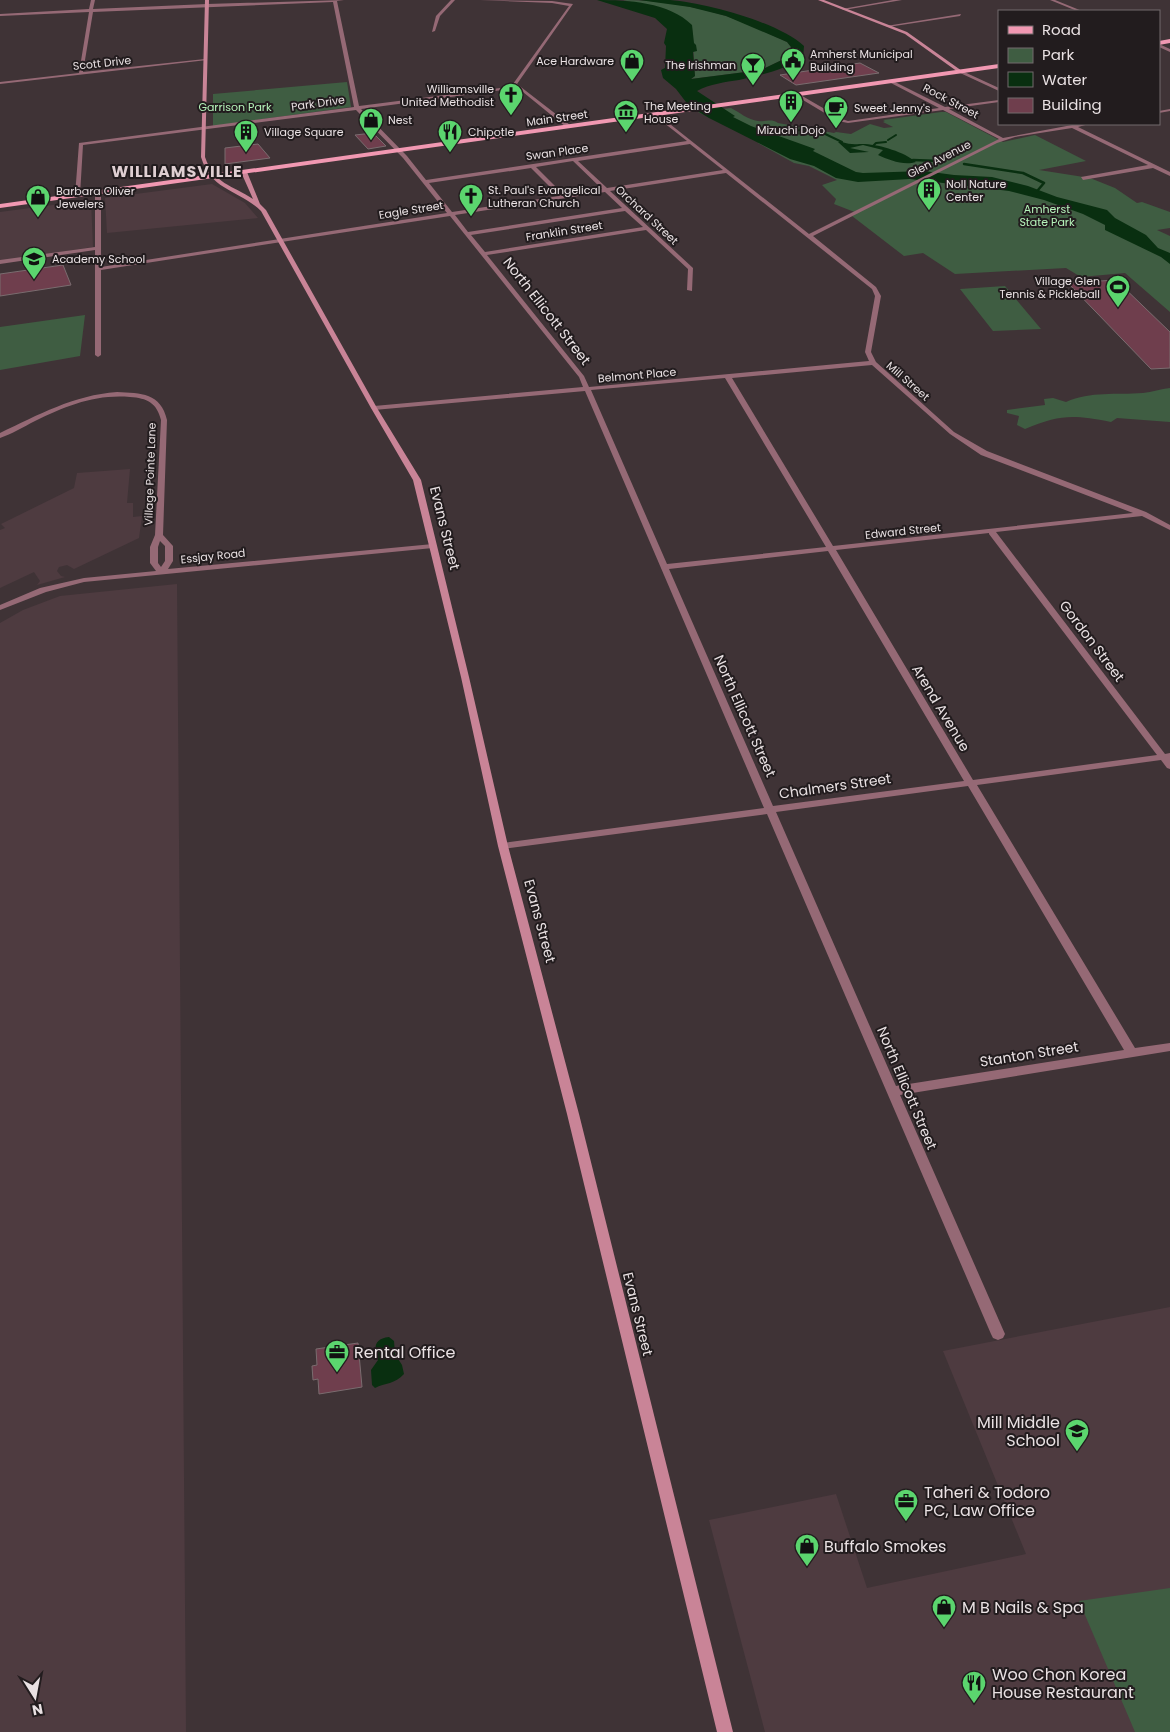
<svg xmlns="http://www.w3.org/2000/svg" width="1170" height="1732" font-family="Poppins,sans-serif">
  <rect width="100%" height="100%" fill="#3f3336"/>
  <path fill="#4e3b40" d="M212 184 245 203 258 218 107 233 105 198Z
    M91 200 93 247 0 261V212Z
    M130 469 127 503H133V517L142 516 139 538 74 569 67 565 59 567 57 571 61 576 65 577 37 585 40 581 34 572 0 588V530L5 528 1 524 74 488 77 473Z
    M177 584 186 1732H0V623L23 610 60 596Z
    M1170 1307V1732H765L709 1520 836 1494 867 1588 1026 1554 943 1351Z"/>
  <path fill="#3f5d42" d="M623 0C657 0 694 6 726 16 747 23 767 33 787 42L791 47 786 58 761 70 691 79 695 76 692 28 670 11Z
    M347 82 351 107 213 126V94Z
    M731 108C739 112 748 120 758 121 766 122 771 118 778 123L834 133 836 132 851 134 870 124 884 128 893 127 883 122 885 121 883 120 941 112H946L1003 142 1035 135 1086 161 1039 170 1090 178 1115 188 1137 203 1142 202 1170 212V228L1157 230 1170 236V312L1125 273 1081 277 1066 268 955 274 923 253 904 256 852 216 857 213 834 204 836 199 822 185 837 180 809 166 794 163 758 143V141L698 112Z
    M1005 286 1041 329 993 331 960 289Z
    M85 315 80 356 0 370V327Z
    M1170 388V422L1117 418 1111 422C1073 415 1061 414 1025 429L1017 425 1019 416 1007 413V410L1045 405 1044 399 1053 398 1066 402C1091 391 1116 395 1143 393 1152 392 1161 389 1170 388Z
    M1170 1588V1732H1135L1079 1601Z"/>
  <path fill="#092f10" d="M597 0C628 0 669 2 692 25L694 43 696 45 697 51 693 52 695 76 691 79 761 70 786 58 791 47 787 42 726 16 690 7 639 0C650 0 660 0 670 0 706 3 778 22 804 46L803 58C783 70 762 75 739 80 725 82 710 84 697 91L735 116 733 117 751 126 815 149 813 151 815 152 856 172 863 173 924 171 954 175 992 177 1028 186 1057 197 1107 210 1115 218 1146 235 1158 248 1170 253V264L1161 257 1105 230V225L1083 214 1044 200 1009 191 910 179 858 182 836 178 814 166 790 159 709 118 689 106 676 89 663 78 661 70 665 68 666 46 664 43 667 29 655 18Z
    M838 142H842C850 145 855 144 865 144 881 145 904 152 916 162 904 166 889 160 878 155L883 150 863 145 850 148 869 152 850 153Z
    M389 1337 394 1341 395 1354 402 1365 404 1374C395 1384 385 1383 375 1388L372 1385 371 1370 378 1360C374 1348 373 1339 389 1337Z"/>
  <g fill="none" stroke-linecap="round" stroke-linejoin="round">
    <path stroke="#092f10" stroke-width="2" d="M783 129 821 132 842 142
      M888 140 896 135
      M873 146 876 143 886 142"/>
    <path stroke="#092f10" stroke-width="2.5" d="M913 160 939 161
      M964 164 1023 173 1044 183 1038 190"/>
  </g>
  <path fill="#6f3e4d" stroke="#7a6c6f" d="M860 63 879 73 796 85 780 75Z
    M373 133 386 146 368 149 355 135Z
    M258 144 270 158 225 164V148Z
    M63 265 71 285 0 296V274Z
    M1116 280 1170 332V368L1151 369 1068 283Z
    M358 1343 362 1387 319 1394 318 1379 313 1380 312 1366 317 1365 316 1349Z"/>
  <g fill="none" stroke-linecap="round" stroke-linejoin="round">
    <path fill="#956975" fill-rule="evenodd" d="M91 0H95L93 9 207 4 344 0 337 1 359 106 515 86 513 84 569 6 552 3 480 0 552 1 573 4 517 84 570 125V127H566L518 88 361 109 407 156 426 180 687 141 654 115 656 113 809 234 999 139 943 110 848 123 838 121 793 94 797 93 842 119 848 121 939 108 889 82 891 80 945 107 999 100V102L949 109 1003 138 1072 125 1089 124 1078 127 1170 172V176L1153 168 1083 180 1081 177 1148 165 1072 128 1015 137 997 143 813 236 876 287 881 296 871 352 876 362 954 432 987 451 1146 512 1170 525V530L1142 516 996 532 1165 754 1170 753V769L1167 768 1161 760 977 785 1135 1048 1170 1043V1051L900 1095 1005 1334 1003 1338 998 1340 993 1338 991 1334 767 814 503 849 498 846 503 843 764 808 585 391 374 410 371 408 374 406 583 387 579 377 450 216 101 270V355L98 357 95 355V250L0 264V260L95 247V192L98 190 101 192V267L447 213 403 158 356 110 83 145 80 195 75 196 79 143 354 107 333 2 93 12 83 72 205 59 207 60 0 84V82L79 73 89 12 0 16V14L89 9ZM690 144 723 170 607 188 578 161ZM573 161 602 189 564 195 536 167ZM531 168 559 196 452 212 429 183ZM726 173 872 289 875 296 865 352 869 361 589 387 584 376 487 255 646 230 688 269 687 290 692 291 693 268 610 191ZM605 192 622 208 468 232 455 215ZM625 211 643 227 485 252 471 235ZM872 365 950 434 981 455 1133 513 833 546 732 378ZM725 378 826 547 667 564 591 390ZM989 533V534L1157 755 973 780 836 550ZM828 551 964 781 773 806 669 569ZM968 786 1124 1050 896 1086 776 812Z
      M451 0H455L440 16 435 31 432 32 436 16Z
      M893 0H902L844 10 842 9Z
      M1050 0H1055L1082 11H1077Z
      M961 14 960 16 888 27 886 26Z
      M1159 44 1170 49V52L1159 47Z
      M960 70 999 88V91L958 72Z
      M1170 109V111L1159 113V111Z
      M117 392C141 393 161 393 167 420L163 535 173 546V561L168 569 433 544 437 546 433 548 84 582 46 592 0 610V605L40 588 84 578 156 571 150 563V547L155 535 161 420C157 403 147 398 130 397 95 394 66 406 35 421 23 427 12 434 0 438V433C38 415 74 395 117 392ZM160 541 165 546V561L161 567 158 563V547Z"/>
    <path fill="#c98497" fill-rule="evenodd" d="M205 0H209L205 157C214 184 232 185 253 199L241 172 244 170 247 172 260 204 266 210 377 408 421 480 469 677 508 846 579 1114 733 1732H717L567 1114 498 846 461 677 413 480 371 408 261 211C238 189 211 191 201 157Z
      M818 0H824L907 32 962 71 958 72 905 34Z"/>
    <path fill="#f198b2" fill-rule="evenodd" d="M1170 39V43L1159 45V41Z
      M999 64V68L0 208V204Z"/>
  </g>
  <defs>
    <symbol id="civic-pin" viewBox="-11 -11 22 30"><path d="M0 17L-7.5 6A9.5 9.5 0 1 1 7.5 6Z" fill="#5bd56e" stroke="#221c1e"/><path d="M-.6-6.5H3V-4.5H.6V-3L4-1V1h2V6H-6V1h2V-1L-.6-3ZM-1.2 2.5V6h2.4V2.5Z" fill="#111"/></symbol>
    <symbol id="shop-pin" viewBox="-11 -11 22 30"><path d="M0 17L-7.5 6A9.5 9.5 0 1 1 7.5 6Z" fill="#5bd56e" stroke="#221c1e"/><path d="M-5-2.5h2.3a2.7 3.5 0 0 1 5.4 0H5L5.5 6h-11ZM-1.5-2.5h3a1.5 2.3 0 0 0-3 0Z" fill="#111"/></symbol>
    <symbol id="bar-pin" viewBox="-11 -11 22 30"><path d="M0 17L-7.5 6A9.5 9.5 0 1 1 7.5 6Z" fill="#5bd56e" stroke="#221c1e"/><path d="M-6-5H6L.8 .8V4.5H3.5V6h-7V4.5H-.8V.8Z" fill="#111"/></symbol>
    <symbol id="church-pin" viewBox="-11 -11 22 30"><path d="M0 17L-7.5 6A9.5 9.5 0 1 1 7.5 6Z" fill="#5bd56e" stroke="#221c1e"/><path d="M-1.2-6h2.4v3.5h3.3v2.4h-3.3V6h-2.4V-.1h-3.3v-2.4h3.3Z" fill="#111"/></symbol>
    <symbol id="building-pin" viewBox="-11 -11 22 30"><path d="M0 17L-7.5 6A9.5 9.5 0 1 1 7.5 6Z" fill="#5bd56e" stroke="#221c1e"/><path d="M-4-6H4V6H1V3H-1V6H-4ZM-2.5-4.3h1.7v1.8h-1.7ZM.8-4.3h1.7v1.8H.8ZM-2.5-1h1.7V.8h-1.7ZM.8-1h1.7V.8H.8Z" fill="#111"/></symbol>
    <symbol id="cafe-pin" viewBox="-11 -11 22 30"><path d="M0 17L-7.5 6A9.5 9.5 0 1 1 7.5 6Z" fill="#5bd56e" stroke="#221c1e"/><path d="M-5.5-4.5H6V0H3Q3 3.5 0 3.5H-2.5Q-5.5 3.5-5.5 0ZM3-3.2v2h1.7v-2ZM-6 4.5H4V6H-6Z" fill="#111"/></symbol>
    <symbol id="museum-pin" viewBox="-11 -11 22 30"><path d="M0 17L-7.5 6A9.5 9.5 0 1 1 7.5 6Z" fill="#5bd56e" stroke="#221c1e"/><path d="M0-6L6-3V-2H-6V-3ZM-5-1h2V3h-2ZM-1-1h2V3h-2ZM3-1h2V3H3ZM-6 4H6V6H-6Z" fill="#111"/></symbol>
    <symbol id="restaurant-pin" viewBox="-11 -11 22 30"><path d="M0 17L-7.5 6A9.5 9.5 0 1 1 7.5 6Z" fill="#5bd56e" stroke="#221c1e"/><path d="M-5-6h1v4h1v-4h1v4h1v-4h1v5L-1.5 .5V6h-2V.5L-5-1ZM5-6V6H3V1.5H1.5Q1.5-4 5-6Z" fill="#111"/></symbol>
    <symbol id="school-pin" viewBox="-11 -11 22 30"><path d="M0 17L-7.5 6A9.5 9.5 0 1 1 7.5 6Z" fill="#5bd56e" stroke="#221c1e"/><path d="M0-5L7-2L0 1L-7-2ZM-4 1L0 2.5L4 1V4Q0 6-4 4Z" fill="#111"/></symbol>
    <symbol id="stadium-pin" viewBox="-11 -11 22 30"><path d="M0 17L-7.5 6A9.5 9.5 0 1 1 7.5 6Z" fill="#5bd56e" stroke="#221c1e"/><path d="M0-5a6.5 5 0 1 0 0 10a6.5 5 0 1 0 0-10ZM-3.5-1.8h7v3.6h-7Z" fill="#111"/></symbol>
    <symbol id="office-pin" viewBox="-11 -11 22 30"><path d="M0 17L-7.5 6A9.5 9.5 0 1 1 7.5 6Z" fill="#5bd56e" stroke="#221c1e"/><path d="M-6-3h4V-5.5h4V-3h4V5H-6ZM-1-4.5V-3h2v-1.5ZM-6 0V1H6V0Z" fill="#111"/></symbol>
  </defs>
  <g fill-rule="evenodd">
    <use href="#civic-pin" x="779" y="46" width="28" height="38"/>
    <use href="#shop-pin" x="618" y="47" width="28" height="38"/>
    <use href="#bar-pin" x="739" y="51" width="28" height="38"/>
    <use href="#church-pin" x="497" y="81" width="28" height="38"/>
    <use href="#building-pin" x="777" y="88" width="28" height="38"/>
    <use href="#cafe-pin" x="822" y="94" width="28" height="38"/>
    <use href="#museum-pin" x="612" y="98" width="28" height="38"/>
    <use href="#shop-pin" x="357" y="106" width="28" height="38"/>
    <use href="#building-pin" x="232" y="118" width="28" height="38"/>
    <use href="#restaurant-pin" x="436" y="118" width="28" height="38"/>
    <use href="#building-pin" x="915" y="176" width="28" height="38"/>
    <use href="#church-pin" x="457" y="182" width="28" height="38"/>
    <use href="#shop-pin" x="24" y="183" width="28" height="38"/>
    <use href="#school-pin" x="20" y="245" width="28" height="38"/>
    <use href="#stadium-pin" x="1104" y="273" width="28" height="38"/>
    <use href="#office-pin" x="323" y="1338" width="28" height="38"/>
    <use href="#school-pin" x="1063" y="1417" width="28" height="38"/>
    <use href="#office-pin" x="892" y="1487" width="28" height="38"/>
    <use href="#shop-pin" x="793" y="1532" width="28" height="38"/>
    <use href="#shop-pin" x="930" y="1593" width="28" height="38"/>
    <use href="#restaurant-pin" x="960" y="1669" width="28" height="38"/>
  </g>
  <g text-anchor="middle" dominant-baseline="central" stroke-width="4" stroke-linejoin="round" paint-order="stroke">
    <g font-size="11" fill="#e9e1e3" stroke="#221c1e" text-anchor="start">
      <text x="810" y="54">Amherst Municipal<tspan x="810" dy="13">Building</tspan></text>
      <text x="614" y="61" text-anchor="end">Ace Hardware</text>
      <text x="736" y="65" text-anchor="end">The Irishman</text>
      <text x="494" y="89" text-anchor="end">Williamsville<tspan x="494" dy="13">United Methodist</tspan></text>
      <text x="644" y="106">The Meeting<tspan x="644" dy="13">House</tspan></text>
      <text x="854" y="108">Sweet Jenny's</text>
      <text x="388" y="120">Nest</text>
      <text x="791" y="130" text-anchor="middle">Mizuchi Dojo</text>
      <text x="264" y="132">Village Square</text>
      <text x="468" y="132">Chipotle</text>
      <text x="946" y="184">Noll Nature<tspan x="946" dy="13">Center</tspan></text>
      <text x="488" y="190">St. Paul's Evangelical<tspan x="488" dy="13">Lutheran Church</tspan></text>
      <text x="56" y="191">Barbara Oliver<tspan x="56" dy="13">Jewelers</tspan></text>
      <text x="52" y="259">Academy School</text>
      <text x="1100" y="281" text-anchor="end">Village Glen<tspan x="1100" dy="13">Tennis &amp; Pickleball</tspan></text>
    </g>
    <g font-size="11" fill="#e9e1e3" stroke="#221c1e">
      <text transform="translate(102 63) rotate(-6)">Scott Drive</text>
      <text transform="translate(951 101) rotate(28)">Rock Street</text>
      <text transform="translate(318 103) rotate(-8)">Park Drive</text>
      <text transform="translate(557 118) rotate(-8)">Main Street</text>
      <text transform="translate(557 152) rotate(-8)">Swan Place</text>
      <text transform="translate(939 159) rotate(-27)">Glen Avenue</text>
      <text transform="translate(411 210) rotate(-9)">Eagle Street</text>
      <text transform="translate(647 215) rotate(43)">Orchard Street</text>
      <text transform="translate(564 231) rotate(-9)">Franklin Street</text>
      <text transform="translate(637 375) rotate(-5)">Belmont Place</text>
      <text transform="translate(908 381) rotate(41)">Mill Street</text>
      <text transform="translate(150 474) rotate(-88)">Village Pointe Lane</text>
      <text transform="translate(903 531) rotate(-6)">Edward Street</text>
      <text transform="translate(213 556) rotate(-6)">Essjay Road</text>
    </g>
    <g font-size="11" fill="#b5f4ba" stroke="#221c1e">
      <text x="235" y="107">Garrison Park</text>
      <text x="1047" y="209">Amherst<tspan x="1047" dy="13">State Park</tspan></text>
    </g>
    <g font-size="14" fill="#e9e1e3" stroke="#221c1e">
      <text transform="translate(547 311) rotate(52)">North Ellicott Street</text>
      <text transform="translate(445 528) rotate(76)">Evans Street</text>
      <text transform="translate(1092 641) rotate(53)">Gordon Street</text>
      <text transform="translate(941 708) rotate(59)">Arend Avenue</text>
      <text transform="translate(745 716) rotate(66)">North Ellicott Street</text>
      <text transform="translate(835 786) rotate(-8)">Chalmers Street</text>
      <text transform="translate(540 921) rotate(75)">Evans Street</text>
      <text transform="translate(1029 1054) rotate(-9)">Stanton Street</text>
      <text transform="translate(907 1088) rotate(67)">North Ellicott Street</text>
      <text transform="translate(638 1314) rotate(76)">Evans Street</text>
    </g>
    <g font-size="16" font-weight="bold" letter-spacing="1" fill="#dfcfd2" stroke="#221c1e">
      <text x="177" y="171">WILLIAMSVILLE</text>
    </g>
    <g font-size="16" fill="#e9e1e3" stroke="#221c1e" text-anchor="start">
      <text x="354" y="1352">Rental Office</text>
      <text x="1060" y="1422" text-anchor="end">Mill Middle<tspan x="1060" dy="18">School</tspan></text>
      <text x="924" y="1492">Taheri &amp; Todoro<tspan x="924" dy="18">PC, Law Office</tspan></text>
      <text x="824" y="1546">Buffalo Smokes</text>
      <text x="962" y="1607">M B Nails &amp; Spa</text>
      <text x="992" y="1674">Woo Chon Korea<tspan x="992" dy="18">House Restaurant</tspan></text>
    </g>
  </g>
  <rect x="998" y="10" width="162" height="115" fill="#221c1e" stroke="#726b6d"/>
  <rect x="1008" y="26" width="25" height="8" fill="#f198b2" stroke="#726b6d"/>
  <text x="1042" y="35" font-size="15" fill="#e9e1e3">Road</text>
  <rect x="1008" y="48" width="25" height="15" fill="#3f5d42" stroke="#726b6d"/>
  <text x="1042" y="60" font-size="15" fill="#e9e1e3">Park</text>
  <rect x="1008" y="72" width="25" height="15" fill="#092f10" stroke="#726b6d"/>
  <text x="1042" y="85" font-size="15" fill="#e9e1e3">Water</text>
  <rect x="1008" y="98" width="25" height="15" fill="#6f3e4d" stroke="#726b6d"/>
  <text x="1042" y="110" font-size="15" fill="#e9e1e3">Building</text>
  <g transform="translate(35 1697) rotate(169)" stroke="#221c1e" stroke-width="4" paint-order="stroke">
  <path d="M0-4L9 19L0 12L-9 19Z" fill="#e9e1e3"/>
  <text y="-8" font-size="14" font-weight="bold" text-anchor="middle" fill="#e9e1e3">N</text>
  </g>
</svg>
